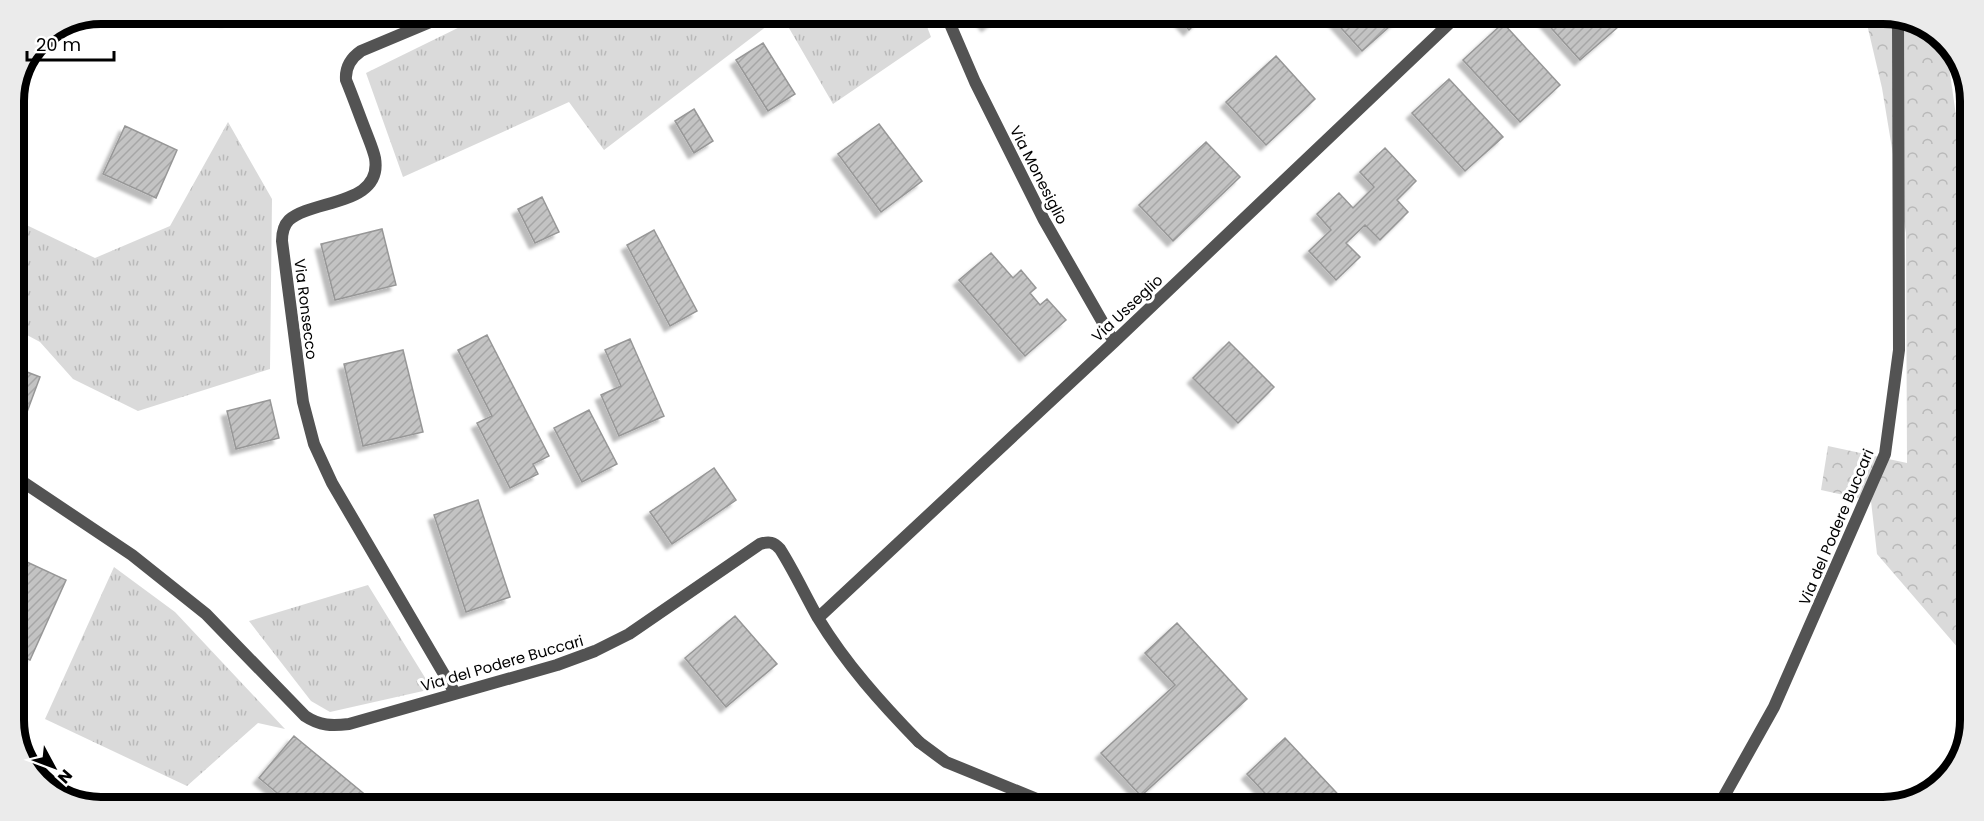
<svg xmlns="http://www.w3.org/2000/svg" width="1984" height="821" font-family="Poppins,sans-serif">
  <defs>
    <pattern id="grass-tufts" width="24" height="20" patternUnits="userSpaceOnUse" patternTransform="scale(1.5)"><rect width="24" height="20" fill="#dadada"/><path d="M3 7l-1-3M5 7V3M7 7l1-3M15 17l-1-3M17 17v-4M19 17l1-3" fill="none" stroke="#b9b9b9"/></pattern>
    <pattern id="forest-crowns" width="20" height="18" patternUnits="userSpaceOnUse" patternTransform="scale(1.5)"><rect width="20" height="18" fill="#dadada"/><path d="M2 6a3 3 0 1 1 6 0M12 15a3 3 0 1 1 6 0" fill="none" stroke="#b9b9b9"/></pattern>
    <pattern id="building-hatch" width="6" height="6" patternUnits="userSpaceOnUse" patternTransform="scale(1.5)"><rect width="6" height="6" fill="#c3c3c3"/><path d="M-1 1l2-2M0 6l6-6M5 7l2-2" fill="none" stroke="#a6a6a6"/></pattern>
    <filter id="shadow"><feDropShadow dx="-5.5" dy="5.5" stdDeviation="1.5" flood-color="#0004"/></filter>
  </defs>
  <rect width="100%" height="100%" fill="#fff"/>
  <path fill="url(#grass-tufts)" d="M470 15 780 16 604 150 569 102 403 177 366 73 472 21Z
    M782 16H923L931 37 833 104Z
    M228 122 272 199 270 369 138 411 73 379 40 342 14 328V219L95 258 170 226Z
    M114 567 175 612 285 729 258 723 187 786 45 719Z
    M368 585 432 689 330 712 311 701 249 621Z"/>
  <path fill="url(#forest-crowns)" d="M1866 20H1916L1946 45 1969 208 1965 656 1877 554 1871 501 1821 490 1828 446 1907 463 1906 233 1882 88Z"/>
  <path fill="url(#building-hatch)" stroke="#979797" stroke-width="1.5" filter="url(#shadow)" d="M216 14H231L227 21Z
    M980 17H998L987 26Z
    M1177 17H1202L1189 30Z
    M1332 18H1399L1362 51Z
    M1543 19H1611L1618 27 1580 60Z
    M1503 23 1560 85 1520 122 1463 60Z
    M763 43 795 94 768 111 736 60Z
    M1276 56 1315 99 1266 145 1226 102Z
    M1449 79 1503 137 1465 171 1412 113Z
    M694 109 713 141 694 153 675 121Z
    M879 124 922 181 881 212 838 154Z
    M125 126 177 150 156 198 103 174Z
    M1206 142 1240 177 1173 241 1139 205Z
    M1385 148 1416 181 1397 200 1408 212 1380 240 1365 225 1346 243 1360 257 1336 280 1309 251 1331 230 1317 214 1339 193 1353 208 1374 187 1360 172Z
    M542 197 559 232 535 243 518 209Z
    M382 229 396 285 335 300 321 244Z
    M654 230 697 311 670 326 627 245Z
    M991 253 1013 278 1021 270 1036 288 1030 293 1040 305 1047 299 1066 320 1025 356 959 280Z
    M487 335 549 456 533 464 538 474 510 488 477 423 492 416 458 350Z
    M630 339 664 416 619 436 601 395 621 386 605 350Z
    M1229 342 1274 387 1238 423 1193 378Z
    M403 350 423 432 363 446 344 364Z
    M14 367 40 377 24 420 14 417Z
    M270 400 279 438 236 449 227 411Z
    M589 410 617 464 582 482 554 428Z
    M714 468 736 500 672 544 650 512Z
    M478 500 510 597 466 612 434 515Z
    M14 556 66 580 30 660 14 653Z
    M735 616 777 664 726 707 685 658Z
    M1177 623 1247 699 1141 796 1101 753 1175 685 1145 653Z
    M294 736 374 802H288L259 778Z
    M1285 738 1349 806 1276 805 1247 774Z"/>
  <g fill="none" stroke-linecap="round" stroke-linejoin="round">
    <path stroke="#535353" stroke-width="12" d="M919 742 946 762 1049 804
      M1718 807 1774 707 1885 454 1899 350 1898 20"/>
    <path stroke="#535353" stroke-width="12" d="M447 15 361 51C351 58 345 67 346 80 353 97 359 114 366 132 369 140 373 149 375 158 383 206 313 199 289 220 283 226 282 233 282 241L303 402 314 444 332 483 455 693
      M947 17 975 82 1044 220 1114 342
      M14 476 132 555 206 614 305 716C320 726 332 726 349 724L557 665 595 651 629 634 760 544C769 541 774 542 780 549 794 571 805 595 818 618 846 664 881 703 919 742
      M818 618 1114 342 1455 18"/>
  </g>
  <g text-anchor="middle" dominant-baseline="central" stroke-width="6" stroke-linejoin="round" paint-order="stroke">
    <g font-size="15" fill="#000" stroke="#fff">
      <text transform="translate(1039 175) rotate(63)">Via Monesiglio</text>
      <text transform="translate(1127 308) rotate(-43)">Via Usseglio</text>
      <text transform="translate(306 309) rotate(83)">Via Ronsecco</text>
      <text transform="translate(1836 527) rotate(-67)">Via del Podere Buccari</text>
      <text transform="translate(502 663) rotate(-16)">Via del Podere Buccari</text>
    </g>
  </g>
  <path d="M0 0H1984V821H0ZM101 24H1883A77 77 0 0 1 1960 101V720A77 77 0 0 1 1883 797H101A77 77 0 0 1 24 720V101A77 77 0 0 1 101 24Z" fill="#ebebeb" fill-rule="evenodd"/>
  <path fill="none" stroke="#000" stroke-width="8" d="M101 24H1883A77 77 0 0 1 1960 101V720A77 77 0 0 1 1883 797H101A77 77 0 0 1 24 720V101A77 77 0 0 1 101 24Z"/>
  <g transform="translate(54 767) rotate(131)" stroke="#ffffff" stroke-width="4.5" paint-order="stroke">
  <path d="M0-4.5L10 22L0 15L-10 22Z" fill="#000000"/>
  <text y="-9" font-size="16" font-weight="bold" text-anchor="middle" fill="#000000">N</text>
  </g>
  <path d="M27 51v9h87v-9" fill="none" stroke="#000000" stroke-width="3"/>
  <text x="36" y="51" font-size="18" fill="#000000" stroke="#ffffff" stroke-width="4.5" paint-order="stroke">20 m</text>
</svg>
